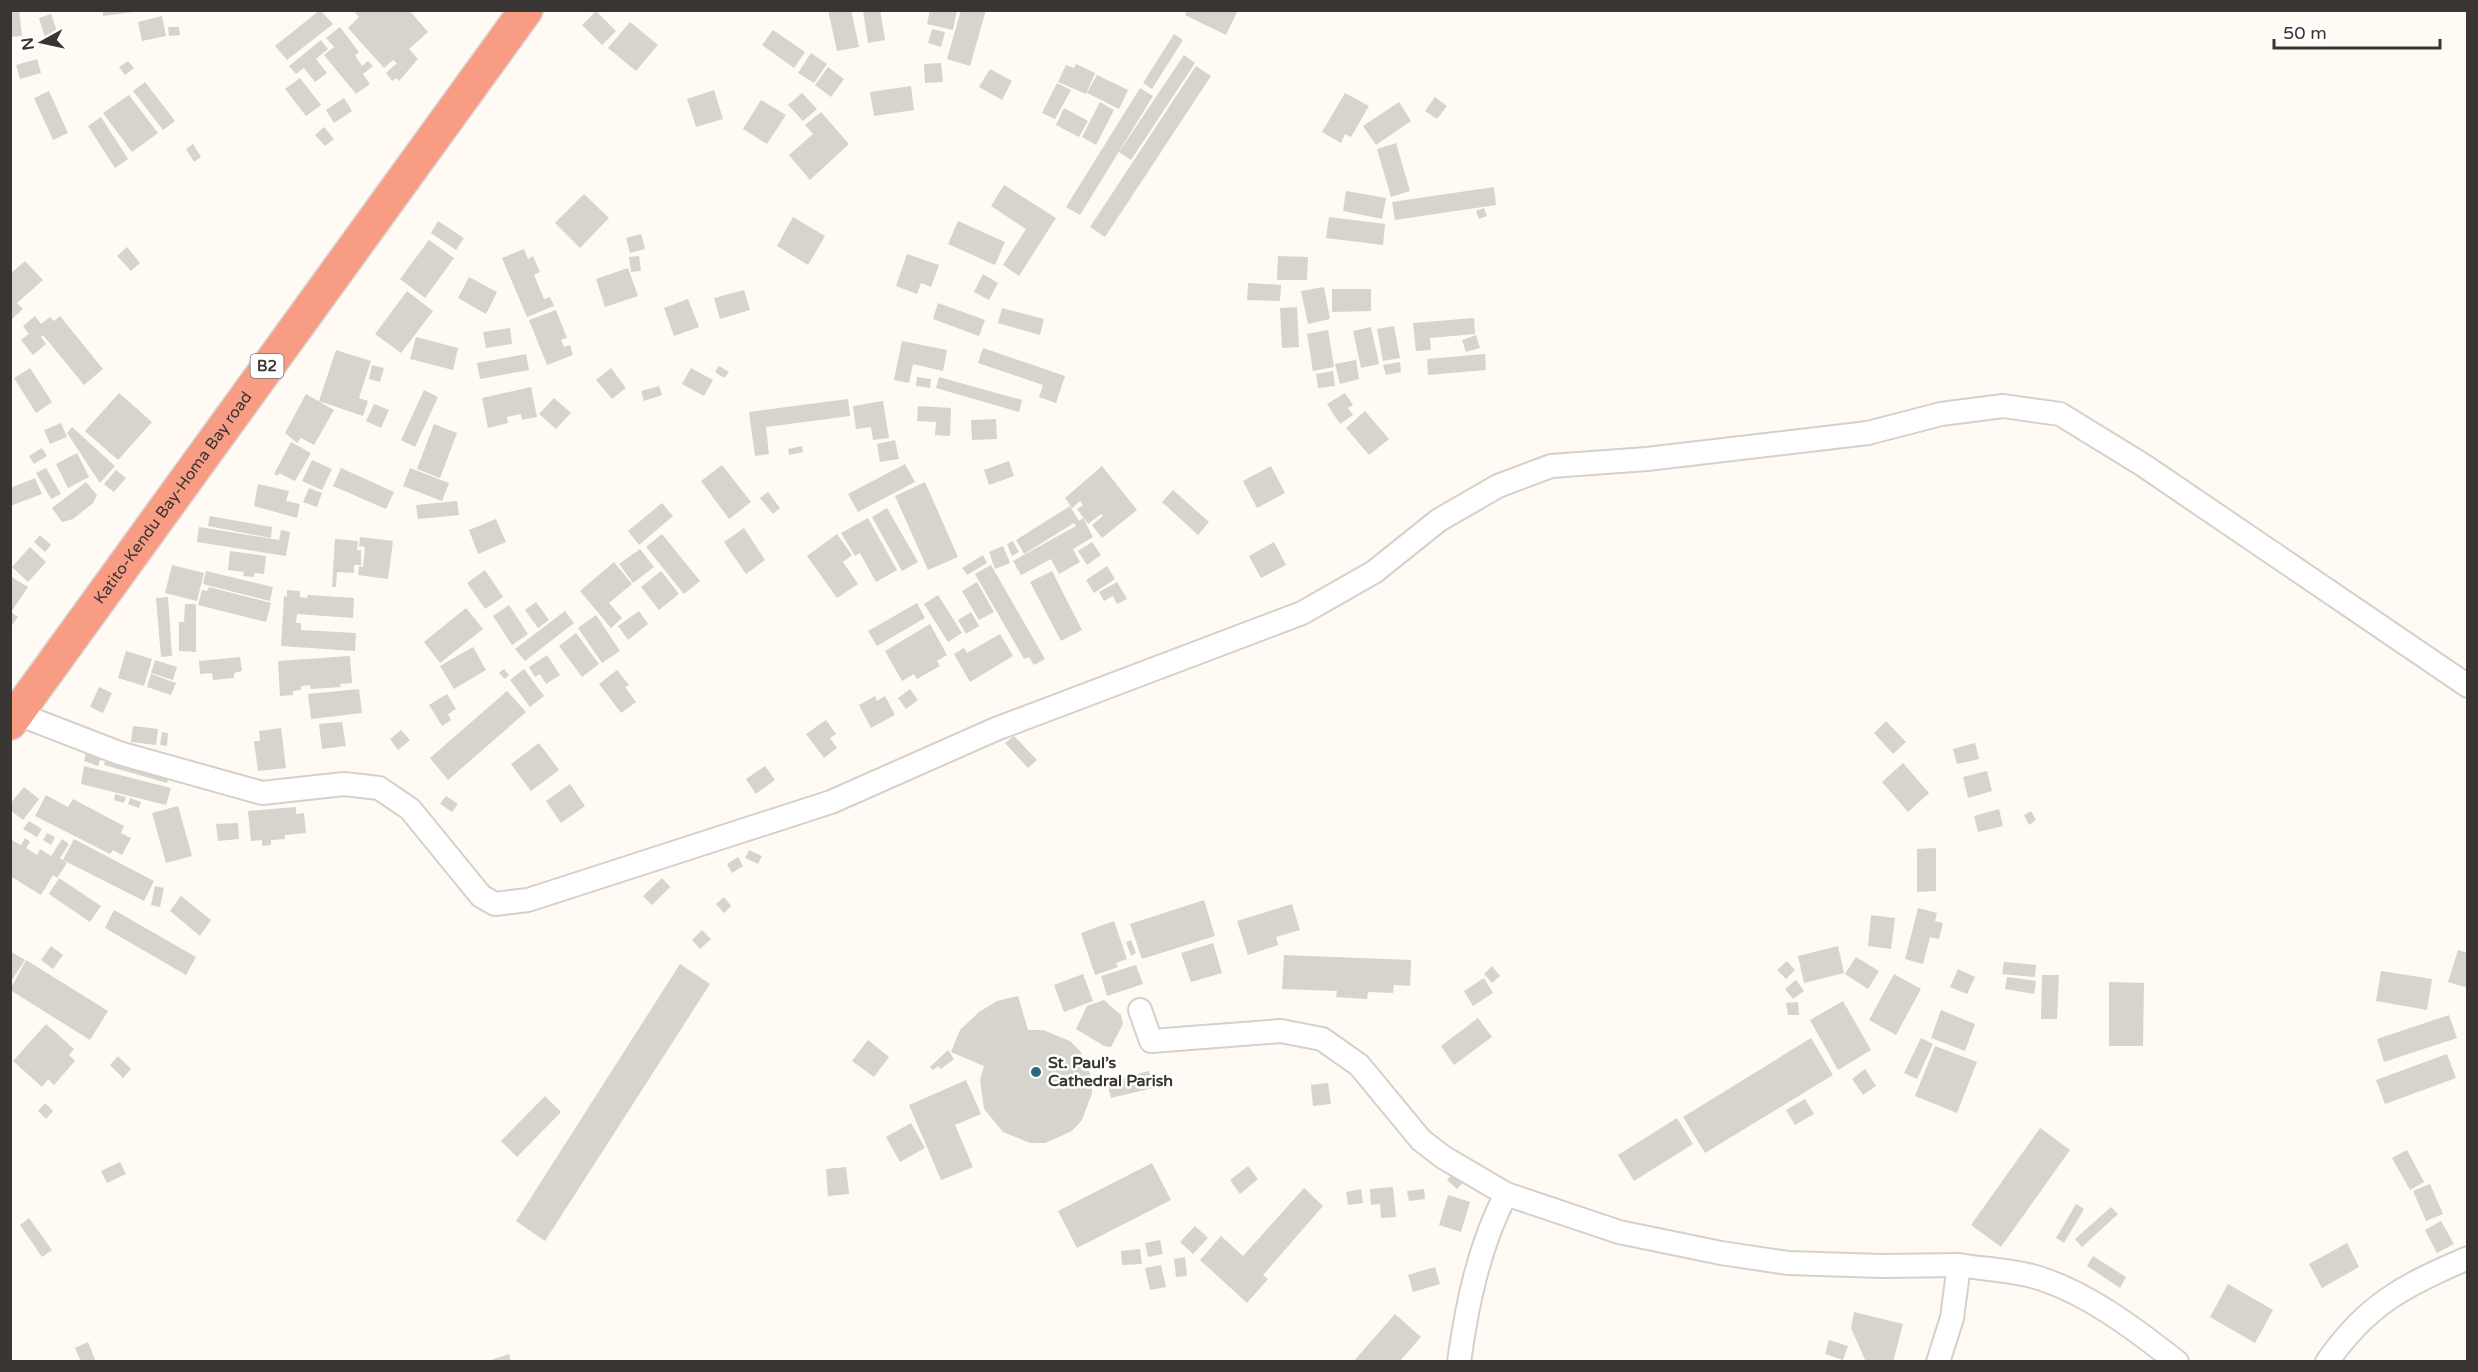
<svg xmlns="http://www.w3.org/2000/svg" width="2478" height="1372" font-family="'Varela Round',sans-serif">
  <rect width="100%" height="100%" fill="#fffaf4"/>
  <path fill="#d6d4cc" d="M10 10H19L22 36 10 37Z
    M103 10H133V12L103 16Z
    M320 10 333 24 287 60 275 46Z
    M353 10H409L428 32 409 49 418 59 399 81 396 78 392 81 386 73 397 63 393 60 384 68 348 28 359 17Z
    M828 10H851L859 47 837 51Z
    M863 10H880L885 40 868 43Z
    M930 10H957L953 30 927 24Z
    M961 10H986L970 66 947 59Z
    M1187 10H1238L1226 35 1185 15Z
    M596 11 616 31 602 45 582 25Z
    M51 14 61 43 48 47 39 18Z
    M162 16 166 36 142 41 138 22Z
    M630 22 658 45 636 71 608 48Z
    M168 27H179L180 35 169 36Z
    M340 27 359 52 355 55 362 66 368 61 373 66 363 74 370 84 356 94 324 55 334 47 326 38Z
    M932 29 945 32 941 47 928 43Z
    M773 30 805 52 794 68 762 45Z
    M1174 34 1183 40 1152 89 1143 83Z
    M321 40 328 49 316 59 327 73 315 82 304 68 296 74 289 66Z
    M811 53 827 64 814 83 798 73Z
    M1184 55 1195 63 1131 160 1119 152Z
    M37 59 41 73 20 79 16 65Z
    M128 61 134 68 125 75 119 67Z
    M941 63 943 82 925 83 924 64Z
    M1076 64 1095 73 1086 94 1058 82 1066 65 1074 68Z
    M1196 66 1211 76 1105 237 1090 227Z
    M828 67 844 79 831 97 815 85Z
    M990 69 1012 81 1002 100 979 87Z
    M1097 75 1128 90 1119 109 1087 93Z
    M300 78 321 105 306 116 285 89Z
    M145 82 175 121 163 130 133 91Z
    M1057 83 1071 90 1055 119 1042 113Z
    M911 86 914 110 874 116 870 92Z
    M1140 88 1153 96 1080 215 1066 207Z
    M714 90 723 119 696 127 687 99Z
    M49 91 68 133 53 140 34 98Z
    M802 93 817 109 803 121 788 105Z
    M1345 93 1369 106 1351 137 1345 134 1341 143 1322 132Z
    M129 95 158 133 132 152 103 113Z
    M1435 97 1447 106 1437 119 1425 111Z
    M344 98 352 111 334 123 326 110Z
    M761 100 786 115 767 144 743 129Z
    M1100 102 1114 110 1096 145 1082 137Z
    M1399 102 1411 121 1376 145 1363 126Z
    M1064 108 1088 121 1079 137 1056 125Z
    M821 112 849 144 810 180 789 155 813 134 805 125Z
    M101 117 128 159 115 168 88 126Z
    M324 127 334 139 325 146 315 135Z
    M1396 143 1410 191 1391 197 1377 149Z
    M193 144 201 157 194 162 186 149Z
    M1004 185 1056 218 1019 276 1003 265 1026 229 991 206Z
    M1494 187 1496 205 1395 220 1392 202Z
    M1346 191 1386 198 1382 219 1343 211Z
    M584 194 609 218 580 248 555 223Z
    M1484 208 1487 216 1479 219 1476 211Z
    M793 217 825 236 808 265 777 246Z
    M1329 217 1385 224 1383 245 1326 238Z
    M438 221 464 238 456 250 431 233Z
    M958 221 1005 242 995 265 948 244Z
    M641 234 645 249 630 253 626 238Z
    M429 240 454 258 425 298 400 279Z
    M127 247 140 263 131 271 117 256Z
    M524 249 528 259 533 256 540 272 534 275 544 299 550 297 554 306 527 317 502 258Z
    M907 254 939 265 931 287 921 283 917 294 896 286Z
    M639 256 641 271 631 272 629 257Z
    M1278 256 1308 257 1307 280H1277Z
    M25 261 43 280 17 303 23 309 12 319 10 274Z
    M628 268 638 296 605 307 596 279Z
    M983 274 998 283 989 300 974 292Z
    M469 277 497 292 486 314 458 298Z
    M1248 283 1281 285 1280 301 1247 300Z
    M1324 287 1330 319 1308 324 1301 291Z
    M1332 289H1371V311L1332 312Z
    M744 290 750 310 720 319 714 298Z
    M407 291 433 311 401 353 375 334Z
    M688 299 699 327 674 336 664 308Z
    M938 303 985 320 979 336 933 319Z
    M1297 307 1299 347 1282 348 1280 308Z
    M1002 308 1044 319 1040 335 998 323Z
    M556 310 567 338 561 340 564 347 570 345 573 355 547 365 529 320Z
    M35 316 41 324 50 317 54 321 60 316 103 369 84 385 43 335 41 337 46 344 33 355 21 340 29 334 23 326Z
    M1474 318 1475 334 1430 338 1431 350 1416 351 1413 323Z
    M1394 326 1400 358 1383 361 1377 329Z
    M1371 327 1379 364 1361 368 1353 331Z
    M510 328 512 344 486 348 483 332Z
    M1328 330 1334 367 1313 371 1307 334Z
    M1476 335 1480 348 1466 352 1462 340Z
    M416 337 458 348 453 370 410 359Z
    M902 341 947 350 943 371 913 364 909 383 894 380Z
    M983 348 1065 376 1056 403 1039 397 1043 385 978 363Z
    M336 350 371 361 359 398 368 401 363 416 319 401Z
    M526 354 529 370 480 379 477 363Z
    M1485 354 1486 370 1428 375 1427 359Z
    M1356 360 1359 379 1340 384 1335 364Z
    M1400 362 1401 372 1386 375 1383 365Z
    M372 365 384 368 380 382 369 379Z
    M719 366 729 372 724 378 715 372Z
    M30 368 52 402 36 413 14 378Z
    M611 368 626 388 612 399 596 380Z
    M691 368 713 380 704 396 682 384Z
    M1333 371 1335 386 1318 388 1316 374Z
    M917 377 931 379 930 388 916 386Z
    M939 377 1022 400 1019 412 936 388Z
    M659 386 662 395 644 401 641 391Z
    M531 387 537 417 522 420 521 414 507 417 508 423 488 428 482 398Z
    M424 390 438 397 415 447 401 440Z
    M119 393 152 422 118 460 85 431Z
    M1345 393 1353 405 1348 408 1353 415 1340 424 1327 404Z
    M306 394 334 410 314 445 301 438 297 443 285 433Z
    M554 398 571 413 556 429 539 414Z
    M848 399 850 416 766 427 769 454 755 456 749 412Z
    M883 401 889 438 873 440 871 427 856 429 853 406Z
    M374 404 389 410 381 428 366 421Z
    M918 406 951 408 950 436 935 435 936 422 917 421Z
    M1365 411 1389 439 1369 455 1346 428Z
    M996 419 997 439 972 440 971 420Z
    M61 423 67 437 50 444 44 430Z
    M434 424 457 433 440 478 417 469Z
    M72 427 115 466 100 483 67 433Z
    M895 440 899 459 880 462 877 444Z
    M291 442 311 453 295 481 279 473 278 476 274 474Z
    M802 446 803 452 789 455 788 449Z
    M42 448 47 456 34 464 29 456Z
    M77 453 89 477 68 488 56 464Z
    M312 460 332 469 322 490 302 481Z
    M1009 461 1014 476 989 485 984 470Z
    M905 464 915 482 858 512 848 494Z
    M722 465 751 502 729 519 701 481Z
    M1102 466 1137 510 1102 538 1092 525 1103 516 1101 514 1088 524 1077 509 1083 505 1080 501 1072 508 1065 498Z
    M1271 466 1285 493 1257 508 1243 481Z
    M46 468 61 494 51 499 36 473Z
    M341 468 394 492 386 509 333 486Z
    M410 468 449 483 442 501 403 486Z
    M116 470 126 478 114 492 104 484Z
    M35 478 42 494 10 506V488Z
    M86 482 97 495 93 503 73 519 62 522 52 508Z
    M925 482 958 557 928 570 895 496Z
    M258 484 289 491 286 501 300 504 297 518 254 506Z
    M309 488 322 493 317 507 303 502Z
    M1173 490 1209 522 1198 535 1162 502Z
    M768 492 780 508 773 514 760 498Z
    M457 501 459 515 418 519 416 505Z
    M662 503 673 516 639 545 628 531Z
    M1070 506 1079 521 1083 518 1093 537 1073 549 1080 562 1059 574 1051 559 1021 575 1013 561 1076 526 1074 523 1024 554 1016 540Z
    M887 508 918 562 902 571 872 517Z
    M210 516 272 527 271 538 208 526Z
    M868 518 897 570 876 582 860 553 855 556 841 533Z
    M496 519 506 542 478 554 469 530Z
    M199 527 279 540 281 530 290 532 286 556 197 542Z
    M744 528 765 560 746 574 724 542Z
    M662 534 700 581 684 594 646 547Z
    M837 534 852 555 843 562 858 584 837 598 807 556Z
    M40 535 51 545 45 552 34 542Z
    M360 537 393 541 388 579 358 575 359 566 363 567 365 547 359 546Z
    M335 539 358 541 357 550H361V565H354V573L337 572 336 587H332Z
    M1013 541 1019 552 1012 556 1007 544Z
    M1092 542 1101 555 1087 565 1078 551Z
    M1274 542 1286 565 1261 578 1249 556Z
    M1003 546 1010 563 995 569 989 552Z
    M30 547 46 562 28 582 12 567Z
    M640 549 654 567 633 583 619 564Z
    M230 551 266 556 264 574 254 573V577L243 576 244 572 228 570Z
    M983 555 987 563 967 575 962 568Z
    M614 562 632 584 609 603 622 618 611 628 580 591Z
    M172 565 204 573 197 601 165 593Z
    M991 565 1045 659 1034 665 1029 657 1024 659 975 574Z
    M1107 566 1115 579 1094 593 1086 580Z
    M485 570 503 597 485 609 467 583Z
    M206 571 273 587 270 601 203 584Z
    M661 571 679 594 659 610 641 587Z
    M1052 571 1082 630 1061 641 1030 582Z
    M10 576 28 587 11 612 18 617 10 628Z
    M977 582 994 612 979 620 962 591Z
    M1117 582 1127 599 1117 604 1113 596 1104 601 1099 592Z
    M209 587 271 603 266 622 198 605 202 590 207 591Z
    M287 590 300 591V597L307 598 308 595 354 598 353 618 297 614 296 623H301V630L356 633 355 651 281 646 284 596 287 597Z
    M938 595 962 633 948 642 924 604Z
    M168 597 172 656 161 657 156 598Z
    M536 602 549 620 538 628 525 610Z
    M917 603 925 618 877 646 868 631Z
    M185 604H196V652L179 651V622H184Z
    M509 605 528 634 512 645 493 616Z
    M466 608 483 629 440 663 424 642Z
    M565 611 574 623 525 661 515 649Z
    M639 611 648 624 628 640 618 626Z
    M971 612 979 626 966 634 958 620Z
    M596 615 620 651 602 663 578 628Z
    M930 624 947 655 937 661 940 666 917 679 914 674 902 681 885 651Z
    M576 633 599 664 582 677 559 646Z
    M1000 634 1013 656 970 682 954 654 964 648 967 653Z
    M473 647 486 670 454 689 440 666Z
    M126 651 152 659 144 686 118 678Z
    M547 655 560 675 546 684 540 674 535 677 529 667Z
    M350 656 352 683 340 684 341 687 311 689 310 685 301 686V690L293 691V695L280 696 278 661Z
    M240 657 242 671 234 673V678L213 680 212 673 200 674 199 661Z
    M155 660 177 667 173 680 151 673Z
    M504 669 509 675 505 679 499 673Z
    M524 669 544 696 530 707 510 680Z
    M617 670 629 685 625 687 636 702 621 713 599 684Z
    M151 674 176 683 171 695 147 687Z
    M99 687 112 693 103 713 90 707Z
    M359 689 362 713 311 719 308 694Z
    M910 689 918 700 906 709 898 698Z
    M507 691 526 712 448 780 430 758Z
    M447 694 456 709 448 714 451 720 442 726 429 705Z
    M875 696 877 701 885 696 895 715 871 728 859 705Z
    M826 720 836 734 830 738 837 748 824 758 806 734Z
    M1886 721 1906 742 1893 754 1874 733Z
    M342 722 346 746 322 749 319 724Z
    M133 726 158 729 156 745 131 742Z
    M281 728 286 768 258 771 254 741H260L259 731Z
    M401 730 410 740 398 750 390 739Z
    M162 732 168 733 167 746 160 745Z
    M1014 736 1037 760 1028 768 1005 743Z
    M539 743 559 770 531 791 511 764Z
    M1975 743 1979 759 1957 764 1953 749Z
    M87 750 102 754 98 766 84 761Z
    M107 753 170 770 167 783 104 765Z
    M1903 763 1929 793 1908 812 1882 782Z
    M84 766 171 788 166 805 81 784Z
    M765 766 775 780 756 794 746 779Z
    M1987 771 1992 791 1968 798 1963 777Z
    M570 784 585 806 561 823 546 801Z
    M24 787 39 799 23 820 10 810V804Z
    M115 794 126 797 124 803 114 800Z
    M46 795 68 807 73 799 124 826 121 833 131 838 122 855 113 850 110 854 35 816Z
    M446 796 458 804 452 812 440 804Z
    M130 798 141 802 139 808 128 804Z
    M178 806 192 856 166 863 152 813Z
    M296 807V814L304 813 306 833 285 835V839L271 840V845L262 846V840L251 841 248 811Z
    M1999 809 2003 826 1978 832 1974 816Z
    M2031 811 2036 820 2029 825 2024 815Z
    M29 821 42 829 37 837 23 829Z
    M238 823 239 839 218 841 216 824Z
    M47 833 55 837 51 845 43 840Z
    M25 838 30 842 26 848 37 855 40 849 51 856 62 839 69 844 60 858 67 863 57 878 53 875 41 895 10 876V839L21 845Z
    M74 839 154 881 144 901 63 860Z
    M1936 848V891L1917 892V849Z
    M749 850 762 856 758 864 745 858Z
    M738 857 743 866 732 873 727 864Z
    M59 878 101 906 90 922 49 894Z
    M662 878 670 887 652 905 643 896Z
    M155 886 164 888 160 907 151 905Z
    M181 896 211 920 200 936 170 911Z
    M724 897 731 906 724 913 716 904Z
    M1204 900 1215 936 1142 959 1130 924Z
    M1292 904 1300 930 1276 937 1278 945 1248 955 1237 921Z
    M1918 908 1937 913 1935 921 1943 923 1939 939 1930 937 1923 964 1905 959Z
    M114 910 196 957 186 975 105 928Z
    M1871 915 1895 918 1891 949 1868 946Z
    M1114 921 1127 959 1116 963 1118 967 1095 975 1081 933Z
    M702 930 711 939 700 949 692 940Z
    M1131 940 1136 953 1131 956 1126 942Z
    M1213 943 1222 973 1191 982 1181 953Z
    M51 946 63 955 53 969 41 960Z
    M1838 946 1844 973 1804 983 1798 956Z
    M2458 950 2468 953V988L2448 982Z
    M10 951 25 960 10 983Z
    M1284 955 1411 960 1410 986 1394 985 1393 993 1368 992 1367 999 1336 997 1337 991 1282 989Z
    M1856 957 1879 971 1868 989 1845 974Z
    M26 960 108 1011 90 1040 10 990Z
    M1787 961 1795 970 1786 979 1777 970Z
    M2004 962 2036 965 2035 977 2002 974Z
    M680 964 710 984 545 1241 516 1221Z
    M1136 965 1143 984 1107 996 1101 976Z
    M1492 966 1500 976 1492 983 1484 974Z
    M1958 969 1975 977 1967 994 1950 987Z
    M2381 971 2432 979 2427 1010 2376 1001Z
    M1083 974 1093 1001 1064 1012 1054 985Z
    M1894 974 1921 989 1896 1035 1869 1020Z
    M2042 975H2059L2057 1019H2041Z
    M2007 977 2036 981 2034 994 2005 989Z
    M1484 978 1493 993 1473 1006 1464 991Z
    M1796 980 1804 991 1793 999 1785 989Z
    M2109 982 2144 983 2143 1046H2109Z
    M1018 996 1028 1030H1043L1070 1041 1080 1051 1092 1078V1093L1082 1120 1072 1131 1045 1143H1030L1003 1132 984 1109 980 1080 984 1066 951 1052 960 1030 979 1012 997 1001Z
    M1104 1000 1121 1015 1123 1024 1111 1047 1104 1046 1076 1029 1087 1006Z
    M1843 1001 1871 1050 1838 1070 1810 1020Z
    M1798 1002 1799 1015H1788L1786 1003Z
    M1941 1010 1975 1024 1965 1051 1931 1038Z
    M2449 1015 2457 1038 2384 1062 2377 1039Z
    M1478 1018 1492 1037 1454 1065 1441 1046Z
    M46 1024 74 1049 69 1055 75 1061 54 1085 48 1079 42 1087 13 1061Z
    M1811 1038 1833 1075 1705 1153 1683 1117Z
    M1921 1038 1933 1044 1917 1079 1904 1073Z
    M868 1040 889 1057 874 1077 852 1061Z
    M1935 1046 1977 1062 1957 1113 1915 1096Z
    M948 1050 954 1059 941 1069 938 1066 933 1070 930 1067Z
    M2447 1054 2456 1078 2385 1104 2376 1080Z
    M118 1056 131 1069 123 1078 110 1065Z
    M1865 1069 1876 1086 1863 1095 1852 1079Z
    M1149 1071 1153 1088 1111 1098 1107 1082Z
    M966 1080 981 1114 955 1125 973 1167 941 1180 909 1105Z
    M1328 1083 1331 1104 1313 1106 1311 1085Z
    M545 1096 561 1112 517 1157 501 1141Z
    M1805 1099 1814 1114 1795 1125 1786 1110Z
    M45 1103 53 1111 46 1119 38 1111Z
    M1677 1118 1693 1144 1634 1181 1618 1155Z
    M911 1123 925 1148 900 1162 886 1137Z
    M2040 1128 2070 1150 2001 1247 1971 1225Z
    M2407 1150 2424 1182 2410 1190 2392 1158Z
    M120 1162 126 1174 107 1183 101 1171Z
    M1152 1163 1171 1200 1077 1248 1058 1211Z
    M1248 1166 1258 1179 1240 1194 1230 1180Z
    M846 1167 849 1194 828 1196 826 1169Z
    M1456 1170 1466 1179 1457 1189 1447 1180Z
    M2430 1184 2443 1214 2426 1221 2413 1191Z
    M1393 1187 1396 1217 1381 1218 1380 1204 1371 1205 1370 1189Z
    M1304 1188 1323 1206 1263 1275 1268 1279 1247 1303 1200 1260 1221 1236 1243 1256Z
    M1361 1189 1363 1203 1348 1205 1346 1192Z
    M1424 1189 1425 1199 1409 1201 1407 1191Z
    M1448 1195 1470 1202 1461 1232 1439 1225Z
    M2076 1204 2084 1209 2064 1243 2056 1238Z
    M2111 1207 2118 1214 2082 1247 2075 1239Z
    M29 1218 52 1250 42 1257 20 1225Z
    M2441 1221 2454 1244 2437 1253 2425 1230Z
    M1195 1226 1208 1238 1193 1254 1180 1242Z
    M1160 1240 1163 1254 1148 1257 1145 1243Z
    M2347 1243 2359 1267 2322 1288 2309 1264Z
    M1140 1249 1142 1264 1122 1265 1121 1251Z
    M2093 1256 2126 1277 2120 1288 2087 1266Z
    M1185 1257 1187 1276 1176 1277 1174 1259Z
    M1161 1265 1166 1287 1150 1290 1145 1268Z
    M1435 1267 1440 1284 1413 1292 1408 1275Z
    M2228 1284 2273 1310 2255 1343 2210 1317Z
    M1854 1312 1903 1324 1893 1362H1866L1851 1328Z
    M1395 1314 1421 1337 1399 1362H1353Z
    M1829 1340 1848 1346 1843 1360 1825 1354Z
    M88 1342 96 1362H81L75 1348Z
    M509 1354 511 1362H488V1361Z"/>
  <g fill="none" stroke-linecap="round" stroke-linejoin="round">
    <defs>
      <path id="street" d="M18 714 119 753 262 793 344 784 379 788 410 809 481 896 495 904 528 900 831 802 996 729 1302 613 1374 572 1439 520 1498 486 1551 466 1647 459 1868 433 1941 414 2003 406 2060 414 2143 465 2468 686
        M1140 1010 1151 1041 1281 1031 1322 1039 1359 1065 1421 1140 1443 1157 1506 1194 1619 1232 1721 1253 1788 1263 1882 1266 1959 1265
        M1459 1362C1467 1304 1479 1246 1506 1194
        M1938 1362 1952 1318 1959 1265C1982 1269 2009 1270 2032 1276 2084 1290 2135 1329 2177 1362
        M2327 1362C2367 1304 2405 1285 2468 1258"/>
      <g id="highway">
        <path id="s1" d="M10 723 526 10"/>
      </g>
    </defs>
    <use href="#street" stroke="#d7d0ca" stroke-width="26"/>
    <use href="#highway" stroke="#d7d7d6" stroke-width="36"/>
    <use href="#street" stroke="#fff" stroke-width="22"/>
    <use href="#highway" stroke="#f89c84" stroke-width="33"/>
  </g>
  <circle fill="#276a7c" stroke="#fff" stroke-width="2" cx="1036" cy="1072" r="6"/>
  <g text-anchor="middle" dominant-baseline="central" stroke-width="5" stroke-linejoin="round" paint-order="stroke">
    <rect fill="#fff" stroke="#747270" stroke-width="1.5" x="250.5" y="354" width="33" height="24" rx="4.5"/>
    <g font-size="15" font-weight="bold" fill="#383533">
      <text x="267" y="366">B2</text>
    </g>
    <g font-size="16" fill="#383533" stroke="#fff">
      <text stroke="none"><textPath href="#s1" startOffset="278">Katito-Kendu Bay-Homa Bay road</textPath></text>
    </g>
    <g font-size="16" font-weight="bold" fill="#383533" stroke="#fff" text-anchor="start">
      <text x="1048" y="1063">St. Paul’s<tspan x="1048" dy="18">Cathedral Parish</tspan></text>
    </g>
  </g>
  <rect width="2478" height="1372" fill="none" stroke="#383533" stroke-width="24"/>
  <g transform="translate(42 42) rotate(262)" stroke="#ffffff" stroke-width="4.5" paint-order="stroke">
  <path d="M0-4.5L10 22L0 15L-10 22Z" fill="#383533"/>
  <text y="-9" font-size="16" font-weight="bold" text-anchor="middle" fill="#383533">N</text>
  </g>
  <path d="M2274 39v9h166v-9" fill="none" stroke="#383533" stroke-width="3"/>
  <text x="2283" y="39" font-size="18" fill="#383533" stroke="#ffffff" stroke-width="4.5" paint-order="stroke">50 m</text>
</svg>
